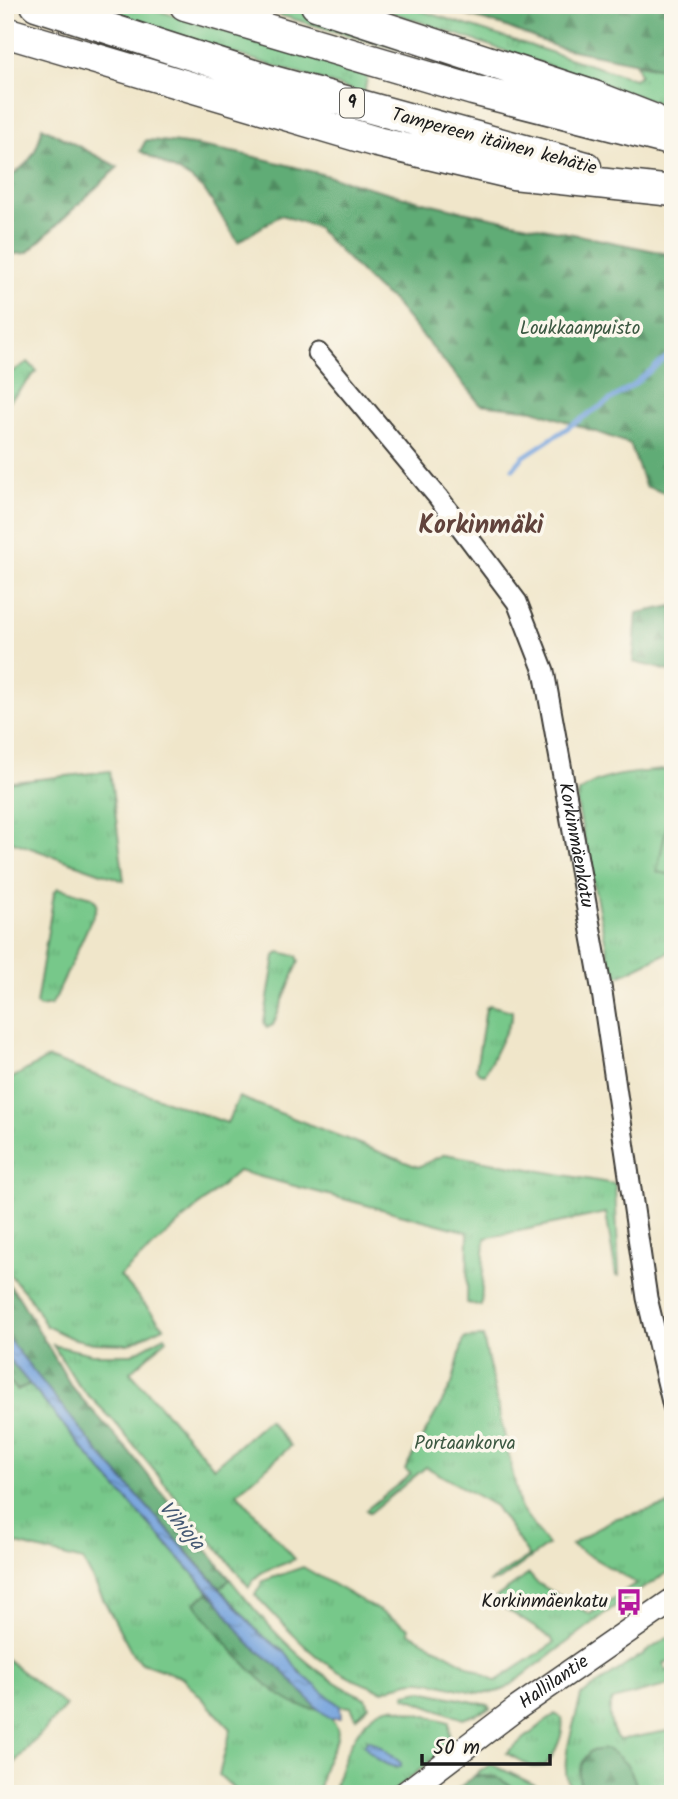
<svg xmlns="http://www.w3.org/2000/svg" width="678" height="1799" font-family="Kalam,sans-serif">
  <defs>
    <pattern id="grass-tufts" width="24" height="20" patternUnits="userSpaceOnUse" patternTransform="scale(1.75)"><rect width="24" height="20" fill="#77c88a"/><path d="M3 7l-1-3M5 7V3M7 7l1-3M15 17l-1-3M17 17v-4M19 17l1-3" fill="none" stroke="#66ab76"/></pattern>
    <pattern id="forest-firs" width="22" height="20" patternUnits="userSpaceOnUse" patternTransform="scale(1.75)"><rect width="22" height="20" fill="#61ac76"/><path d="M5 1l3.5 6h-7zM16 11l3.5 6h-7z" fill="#4f8b60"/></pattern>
    <pattern id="water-ripples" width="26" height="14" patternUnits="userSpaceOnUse" patternTransform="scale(1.75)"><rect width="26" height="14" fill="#74a3dd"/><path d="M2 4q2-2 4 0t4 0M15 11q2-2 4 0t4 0" fill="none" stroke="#5e84b2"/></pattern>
  </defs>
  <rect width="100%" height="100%" fill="#fbf7ec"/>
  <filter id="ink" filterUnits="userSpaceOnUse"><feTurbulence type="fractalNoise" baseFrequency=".0143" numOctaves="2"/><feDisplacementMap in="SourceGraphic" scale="14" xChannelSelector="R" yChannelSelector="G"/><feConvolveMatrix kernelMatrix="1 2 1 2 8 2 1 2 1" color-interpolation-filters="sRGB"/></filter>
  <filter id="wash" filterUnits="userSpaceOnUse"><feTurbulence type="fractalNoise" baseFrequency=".00686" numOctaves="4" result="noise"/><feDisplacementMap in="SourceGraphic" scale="28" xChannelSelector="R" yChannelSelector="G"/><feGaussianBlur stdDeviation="1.57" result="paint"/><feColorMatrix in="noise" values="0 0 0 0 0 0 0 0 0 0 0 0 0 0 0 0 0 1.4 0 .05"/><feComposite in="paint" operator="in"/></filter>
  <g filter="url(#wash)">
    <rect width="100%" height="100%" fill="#f0e6ca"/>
    <path fill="url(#grass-tufts)" stroke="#4a7253" stroke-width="2" fill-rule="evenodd" d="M78 5H139L368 74 364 94Z
      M245 5H288L472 64 478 73Z
      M370 5 407 6 634 79 640 75 636 65 673 70V108Z
      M28 362 37 371 5 406V376Z
      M663 770 673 772V950L613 979 577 803 579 792C601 774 636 773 663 770Z
      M110 771 124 881 5 839V783Z
      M58 888 92 897 97 903 96 909 56 997 51 1005 40 1007 36 1004 54 893Z
      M279 952 297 956 299 961 273 1025 267 1028 264 1022 275 956Z
      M489 1005 512 1011V1018L485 1074 479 1073 476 1069 486 1008Z
      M48 1058 227 1123 239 1097 418 1167 445 1154 615 1184 619 1276H616L606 1213 485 1238 481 1306 467 1303 468 1232 238 1171 120 1276 164 1327 128 1344 93 1343 71 1338 46 1326 30 1298 5 1269V1082Z
      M165 1336 167 1339 130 1372 214 1467 268 1420 291 1446 237 1493 295 1559C277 1569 260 1566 249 1587L113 1420 79 1386 53 1345 92 1354H132Z
      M483 1337 520 1507 548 1545 500 1580 489 1582 529 1556 495 1506 426 1467 370 1513 366 1510 411 1474 405 1469 452 1384 464 1338Z
      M5 1376 17 1390 30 1384 99 1468 212 1595 208 1594 195 1603C230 1653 262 1675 311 1709L317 1708C346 1726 340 1734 327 1760 322 1770 320 1783 318 1794H240L219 1775 231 1729 182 1677 142 1663 133 1655 83 1561 5 1541Z
      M669 1505 673 1520V1569L611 1609 507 1688C480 1702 449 1682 421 1681 407 1680 396 1686 384 1691 322 1673 299 1640 255 1595L263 1581 303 1567 409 1628 408 1632 496 1681 554 1643 551 1638 492 1600 529 1574 536 1582 590 1614 636 1583 571 1545 613 1519Z
      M230 1579C266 1625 311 1676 366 1698L369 1706 356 1718 351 1707 340 1706 321 1692 293 1665 288 1655 258 1632 220 1588Z
      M673 1634V1660L664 1663 666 1671 673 1669V1684L612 1700C607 1709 611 1733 619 1740L673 1730V1745L666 1747 673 1794H575C553 1769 576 1725 581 1695Z
      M5 1658 66 1706 5 1773Z
      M421 1691 488 1705 490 1709 463 1719 405 1697V1694Z
      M392 1707 449 1722 450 1745 390 1794H333C339 1766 358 1711 392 1707ZM368 1740 380 1746 401 1764 397 1768 381 1761Z
      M555 1714 562 1718C565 1733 555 1754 545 1766L532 1767 506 1753Z
      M491 1764 554 1794H524L496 1777 474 1776Z"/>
    <path fill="url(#forest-firs)" stroke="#3e6449" stroke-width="2" d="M430 5H673V70L557 47 504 26Z
      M42 127 118 167 27 253 5 255V179C28 167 38 152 42 127Z
      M146 140C243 146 338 181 432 204 512 223 593 237 673 255V496L645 486 630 444 534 410 480 404 392 300 376 288 316 227 281 215 238 242 205 191 190 178 140 151Z
      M673 606V672L633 662 637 613Z
      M5 1280 19 1297 73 1389 128 1450 230 1579 220 1588 101 1455 8 1339 5 1335Z
      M5 1354 30 1384 17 1390 5 1376Z
      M208 1593 217 1600 248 1643 278 1666 317 1708C280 1715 215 1631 195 1603Z
      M607 1749C627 1761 634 1771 638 1794H588C573 1780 579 1766 590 1751Z
      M474 1776 496 1777 524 1794H451Z"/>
    <path fill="#77c88a" stroke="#4a7253" stroke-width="2" d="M668 819 673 820V875L657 872Z"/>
    <path fill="url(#water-ripples)" stroke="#48607c" stroke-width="2" d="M5 1335 101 1455 258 1632 288 1655 299 1672 340 1706 341 1718H330L317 1708 278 1666 248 1643 217 1600 99 1468 8 1358Z
      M368 1740 380 1746 401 1763V1767C387 1768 373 1757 364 1745Z"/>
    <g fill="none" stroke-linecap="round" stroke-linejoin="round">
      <path stroke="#74a3dd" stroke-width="5" d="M513 469 523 457 633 385 673 352"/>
    </g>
  </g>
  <g filter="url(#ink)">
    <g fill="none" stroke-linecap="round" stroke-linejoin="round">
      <defs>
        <g id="tertiary">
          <path id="s1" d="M318 353 438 497 517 602 544 671 602 992 647 1298 673 1406"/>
        </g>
        <g id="secondary">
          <path id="s2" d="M404 1794 516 1709 673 1600"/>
        </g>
        <path id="motorway" d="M36 5 269 80 586 167
          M185 5 473 90 673 141
          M316 5 594 96 653 119
          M5 32 377 142 513 174 673 191"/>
      </defs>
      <use href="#tertiary" stroke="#3c3a36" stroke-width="23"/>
      <use href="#secondary" stroke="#3c3a36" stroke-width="26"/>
      <use href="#motorway" stroke="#3c3a36" stroke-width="33"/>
      <use href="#tertiary" stroke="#fff" stroke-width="19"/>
      <use href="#secondary" stroke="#fff" stroke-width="23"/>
      <use href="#motorway" stroke="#fff" stroke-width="30"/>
    </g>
  </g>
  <defs>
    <symbol id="bus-bare" viewBox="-9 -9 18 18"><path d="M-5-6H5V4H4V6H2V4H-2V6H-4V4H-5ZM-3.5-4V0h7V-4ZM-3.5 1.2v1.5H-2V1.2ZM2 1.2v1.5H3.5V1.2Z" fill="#b5179e" stroke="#fbf7ec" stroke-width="2.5" paint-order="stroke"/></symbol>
  </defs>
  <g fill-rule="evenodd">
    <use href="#bus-bare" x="610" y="1583" width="38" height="38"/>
  </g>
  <g text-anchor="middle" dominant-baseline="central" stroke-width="7" stroke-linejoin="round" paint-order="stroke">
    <rect fill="#fbf7ec" stroke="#5f5e5a" stroke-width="2" x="340" y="88.5" width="24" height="29" rx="5"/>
    <g font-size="18" font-weight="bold" fill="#1c1c1c">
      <text x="352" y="103">9</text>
    </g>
    <g font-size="19" fill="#1c1c1c" stroke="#fbf7ec">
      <text transform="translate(494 142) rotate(15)">Tampereen itäinen kehätie</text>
      <text stroke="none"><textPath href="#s1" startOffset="570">Korkinmäenkatu</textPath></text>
      <text stroke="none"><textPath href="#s2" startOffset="187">Hallilantie</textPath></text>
    </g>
    <g font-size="19" fill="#3c5842" stroke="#fbf7ec">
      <text x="580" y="329">Loukkaanpuisto</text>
      <text x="465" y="1444">Portaankorva</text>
    </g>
    <g font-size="19" fill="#1c1c1c" stroke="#fbf7ec" text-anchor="end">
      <text x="608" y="1602">Korkinmäenkatu</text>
    </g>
    <g font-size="21" font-style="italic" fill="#445973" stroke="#fbf7ec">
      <text transform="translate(181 1526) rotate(49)">Vihioja</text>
    </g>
    <g font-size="26" font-weight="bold" fill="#61433c" stroke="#fbf7ec">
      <text x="481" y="526">Korkinmäki</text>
    </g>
  </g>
  <rect width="678" height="1799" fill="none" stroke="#fbf7ec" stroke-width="28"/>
  <path d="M422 1754v10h128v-10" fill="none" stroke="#1c1c1c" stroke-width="3.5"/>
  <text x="433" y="1754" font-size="21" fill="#1c1c1c" stroke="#fbf7ec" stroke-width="5" paint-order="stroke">50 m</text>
</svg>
